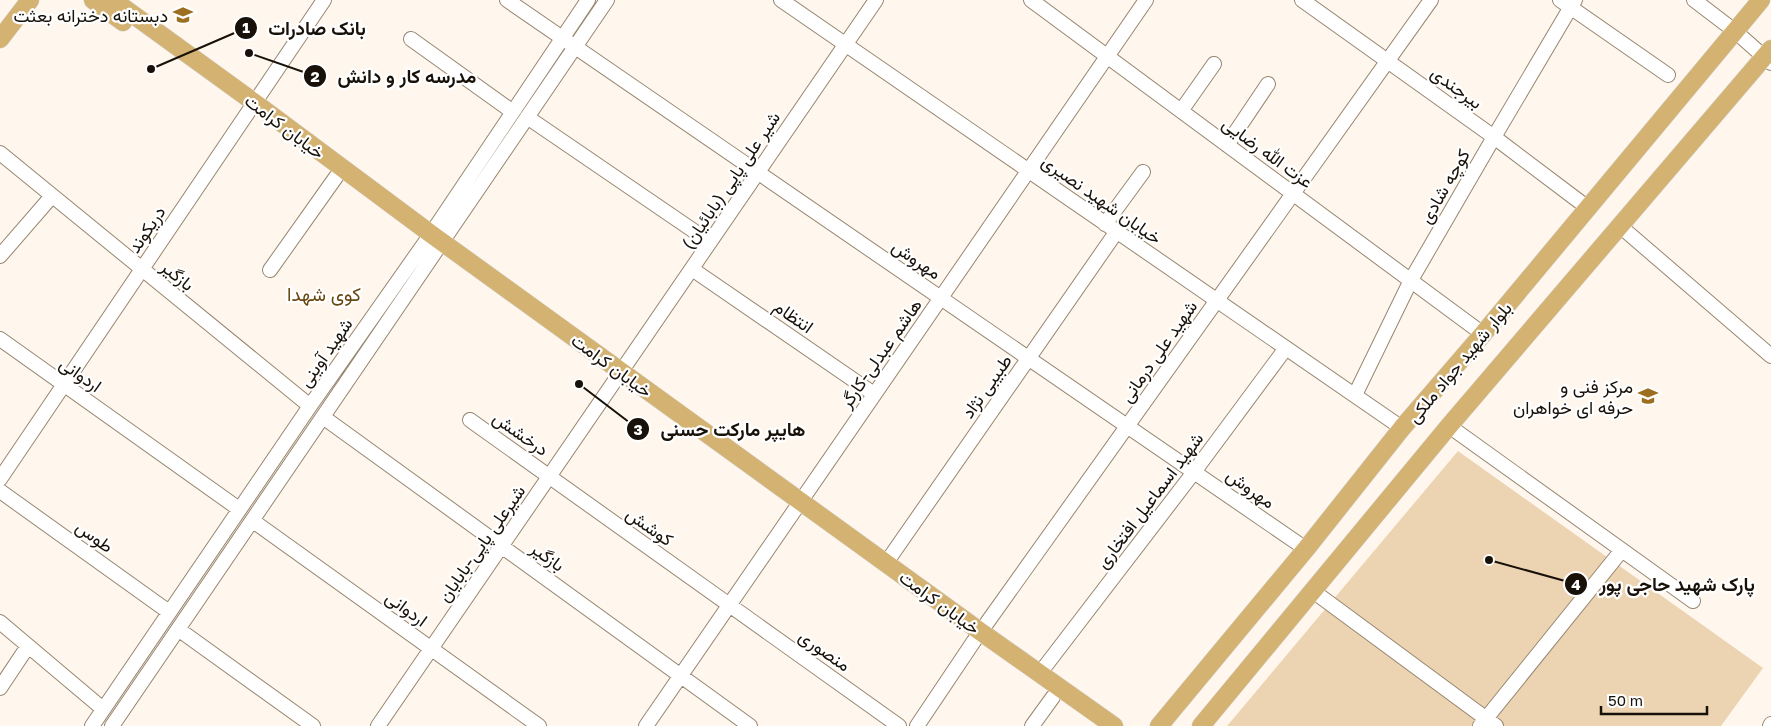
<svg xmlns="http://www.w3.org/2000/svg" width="1771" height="726" font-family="'Golos Text',Vazirmatn,sans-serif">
  <rect width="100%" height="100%" fill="#fff7ee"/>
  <path fill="#ecd4b2" d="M1458 451 1763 668 1721 726H1227Z"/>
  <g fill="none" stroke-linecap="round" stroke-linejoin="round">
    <defs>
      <path id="minor" d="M507 0 1306 549
        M781 0 1402 428
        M1031 0 1483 334
        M1302 0 1494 137 1588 208
        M1560 0 1668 75
        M1694 0 1736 32 1771 63
        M411 39 513 112
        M1181 111 1214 64
        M527 117 710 242
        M1227 145 1268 84
        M0 153 310 406
        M1105 224 1143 172
        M1620 226 1771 356
        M0 256 52 196
        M692 269 874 394
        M270 270 336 177
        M0 339 239 509
        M1355 395 1411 280 1494 137 1575 0
        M323 417 750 726
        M470 420 899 726
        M1449 426 1693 601
        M0 479 324 0
        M0 491 169 612
        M253 521 539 726
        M886 563 1117 231
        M1313 591 1496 726
        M0 622 103 709
        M178 629 313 726
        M1040 673 1194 472 1286 348
        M0 688 28 646
        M92 726 310 406 431 234 588 0
        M112 726 607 0
        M378 726 876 0
        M646 726 1146 0
        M917 726 974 641 1431 0
        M1032 726 1053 697
        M1480 726 1622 550
        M1770 726 1771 724"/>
      <path id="major" d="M93 0 123 22
        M113 0 255 103 431 234 981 632 1114 726
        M0 39 30 0
        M1159 726 1306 549 1402 428 1483 334 1761 0
        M1201 726 1449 426 1771 49"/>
    </defs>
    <use href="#minor" stroke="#978670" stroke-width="16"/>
    <use href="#major" stroke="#d5d4d3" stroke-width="19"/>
    <use href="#minor" stroke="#fff" stroke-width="14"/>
    <use href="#major" stroke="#d4b271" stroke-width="18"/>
  </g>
  <defs>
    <symbol id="school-bare" viewBox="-9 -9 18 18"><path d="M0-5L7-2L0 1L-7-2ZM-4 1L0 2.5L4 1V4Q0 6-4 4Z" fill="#9c6e1f" stroke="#fff" stroke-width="2.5" paint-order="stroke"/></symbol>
  </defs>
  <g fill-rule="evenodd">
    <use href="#school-bare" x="169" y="1" width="28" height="28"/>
    <use href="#school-bare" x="1634" y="382" width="28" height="28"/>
  </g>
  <g text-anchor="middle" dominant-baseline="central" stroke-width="4.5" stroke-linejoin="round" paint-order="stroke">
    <g font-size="18" fill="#171109" stroke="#fff" text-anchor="end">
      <text x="168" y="15">دبستانه دخترانه بعثت</text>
      <text x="1633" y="386">مرکز فنی و<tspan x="1633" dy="21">حرفه ای خواهران</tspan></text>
    </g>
    <g font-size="18" fill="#171109" stroke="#fff">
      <text transform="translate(1457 87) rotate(36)">بیرجندی</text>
      <text transform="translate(285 126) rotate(37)">خیابان کرامت</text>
      <text transform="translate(1268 152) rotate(36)">عزت الله رضایی</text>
      <text transform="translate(730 180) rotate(-56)">شیر علی پاپی (بابائیان)</text>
      <text transform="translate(1444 186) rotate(-60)">کوچه شادی</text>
      <text transform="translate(1102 199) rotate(35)">خیابان شهید نصیری</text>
      <text transform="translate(146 229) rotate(-56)">دریکوند</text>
      <text transform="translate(917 259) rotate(34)">مهروش</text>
      <text transform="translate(178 275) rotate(39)">بازگیر</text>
      <text transform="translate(794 316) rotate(35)">انتظام</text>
      <text transform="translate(1158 351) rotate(-55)">شهید علی درمانی</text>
      <text transform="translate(325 352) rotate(-55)">شهید آوینی</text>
      <text transform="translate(880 353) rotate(-55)">هاشم عبدلی-کارگر</text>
      <text transform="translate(1459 362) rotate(-50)">بلوار شهید جواد ملکی</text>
      <text transform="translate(612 365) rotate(36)">خیابان کرامت</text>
      <text transform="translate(81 374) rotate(35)">اردوانی</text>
      <text transform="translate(986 386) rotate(-55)">طبیبی نژاد</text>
      <text transform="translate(521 433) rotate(35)">درخشش</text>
      <text transform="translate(1251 488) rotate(35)">مهروش</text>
      <text transform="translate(1149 500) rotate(-53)">شهید اسماعیل افتخاری</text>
      <text transform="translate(650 526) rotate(35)">کوشش</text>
      <text transform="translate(95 536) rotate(36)">طوس</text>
      <text transform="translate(481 543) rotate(-55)">شیرعلی پاپی-بابایان</text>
      <text transform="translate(548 556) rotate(36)">بازگیر</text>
      <text transform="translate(940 602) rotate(36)">خیابان کرامت</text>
      <text transform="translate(407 608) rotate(36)">اردوانی</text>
      <text transform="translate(825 650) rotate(35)">منصوری</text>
    </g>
    <g font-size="19" fill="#66460f" stroke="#fff">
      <text x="324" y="293">کوی شهدا</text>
    </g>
  </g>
  <path fill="none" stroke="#171109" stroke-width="2" d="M151 69L246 28M249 53L315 76M579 384L638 429M1489 560L1576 584"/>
  <g fill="#171109" stroke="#fff" stroke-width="2">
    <circle cx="151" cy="69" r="5"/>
    <circle cx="249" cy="53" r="5"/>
    <circle cx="579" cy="384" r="5"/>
    <circle cx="1489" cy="560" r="5"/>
    <circle cx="246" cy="28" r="12"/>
    <circle cx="315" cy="76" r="12"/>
    <circle cx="638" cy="429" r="12"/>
    <circle cx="1576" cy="584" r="12"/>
  </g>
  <g font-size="15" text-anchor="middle" font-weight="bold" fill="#fff">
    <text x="246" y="33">1</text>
    <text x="315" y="82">2</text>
    <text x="638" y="435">3</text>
    <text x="1576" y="590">4</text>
  </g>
  <g font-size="19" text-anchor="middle" font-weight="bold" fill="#171109" stroke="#fff" stroke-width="4.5" stroke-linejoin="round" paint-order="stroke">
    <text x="317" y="35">بانک صادرات</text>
    <text x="407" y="83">مدرسه کار و دانش</text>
    <text x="733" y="436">هایپر مارکت حسنی</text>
    <text x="1677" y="591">پارک شهید حاجی پور</text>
  </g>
  <path d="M1601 706v8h106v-8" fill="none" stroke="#171109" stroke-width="2.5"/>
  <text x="1608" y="706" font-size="15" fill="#171109" stroke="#ffffff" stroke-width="4" paint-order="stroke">50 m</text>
</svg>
